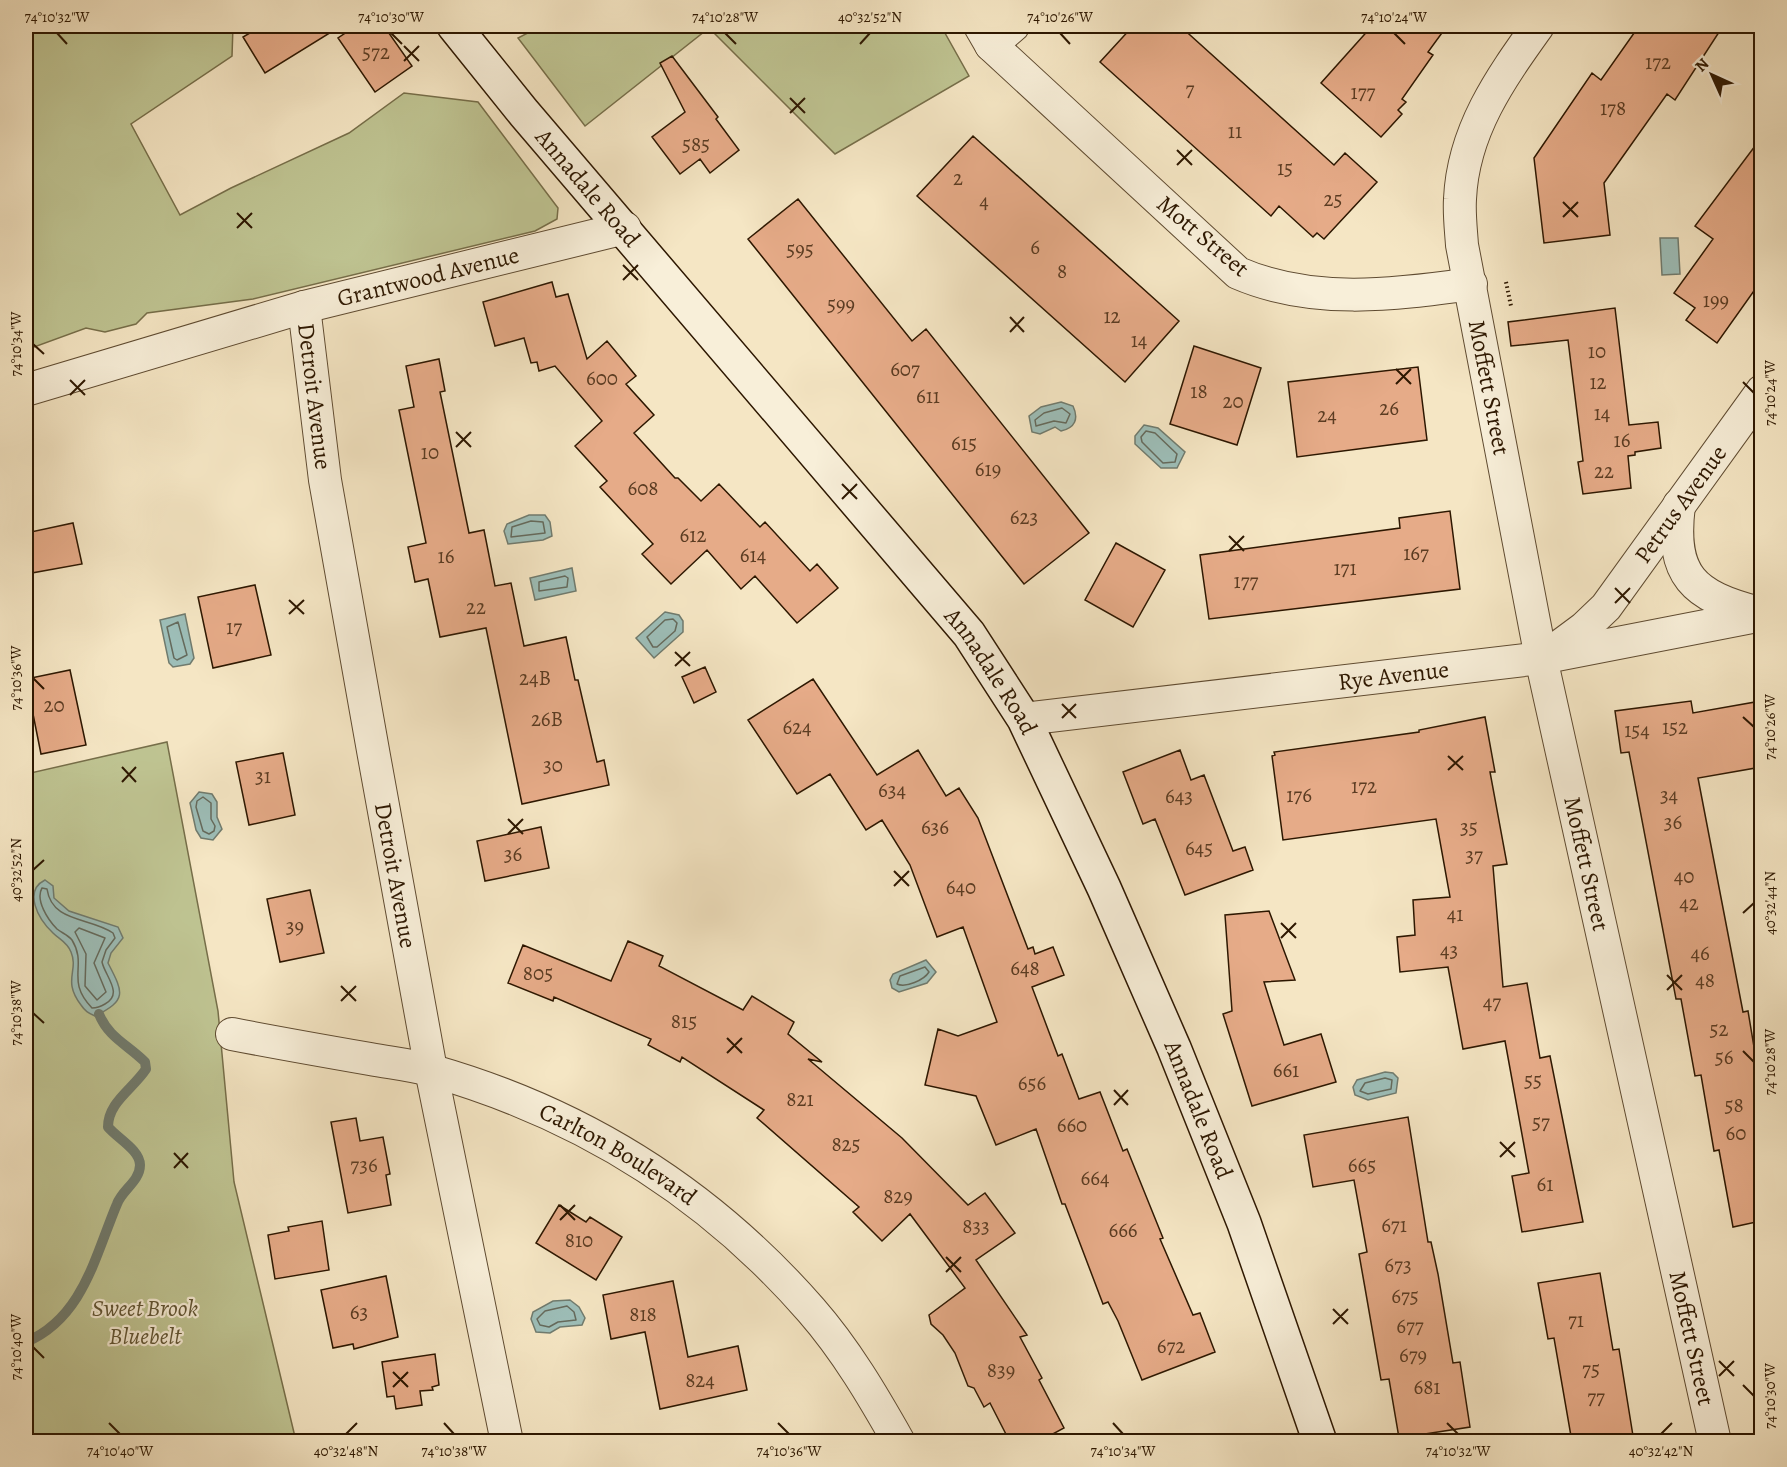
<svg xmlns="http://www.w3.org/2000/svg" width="1787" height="1467" font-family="Alegreya,serif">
  <rect width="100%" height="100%" fill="#f5e6c4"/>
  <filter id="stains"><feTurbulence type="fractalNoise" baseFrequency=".00333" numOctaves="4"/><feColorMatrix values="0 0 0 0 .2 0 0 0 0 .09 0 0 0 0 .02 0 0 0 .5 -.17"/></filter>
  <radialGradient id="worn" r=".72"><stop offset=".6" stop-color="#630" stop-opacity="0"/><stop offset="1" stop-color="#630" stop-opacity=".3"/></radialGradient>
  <path fill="#bfc492" stroke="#766e49" stroke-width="1.5" d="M26 26H233L232 56 131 124 180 215 231 188 349 133 404 93 478 102 558 208 557 219 535 231 253 299 147 313 136 324 105 332 86 328 26 350Z
    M541 26H941L969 76 835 154 709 28 585 126 518 38Z
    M167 742 218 1011 234 1182 296 1441H26V1088L29 1077 26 1054V774Z"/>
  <path fill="#9dbeb8" stroke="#707b6e" stroke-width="1.5" d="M1660 238H1678L1680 274 1662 275Z
    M1061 402 1073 406C1079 419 1075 428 1061 431L1055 427 1040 434 1032 432 1029 416 1041 407Z
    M1144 425 1158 428 1185 452 1177 468H1161L1135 444V436Z
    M529 515H545L550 522 552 536 543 540 508 544 504 531 507 524Z
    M572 568 576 591 535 600 530 578Z
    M665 612 679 615 683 621V632L654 658 636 638Z
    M185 614 194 658 190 664 173 667 169 663 160 620Z
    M199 792 212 794 217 802V817L222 829 213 840 201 838 196 830 190 803Z
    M45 880 53 886 54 898 69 911 118 927 123 938 111 953 108 963C123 992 128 1000 95 1016 88 1013 85 1011 81 1005 62 980 79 971 71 952 67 942 60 940 53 933 38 919 23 891 45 880Z
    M926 960 936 972 927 983 899 992 892 988 890 980 893 974Z
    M1385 1072 1393 1073 1398 1078 1396 1093 1368 1100 1355 1095 1353 1087 1357 1080Z
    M570 1300 579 1307 585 1318 582 1325 560 1327 550 1333 536 1332 531 1319 533 1312 553 1301Z"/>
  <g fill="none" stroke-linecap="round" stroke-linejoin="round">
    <path stroke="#656a5c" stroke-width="1.5" d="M1062 408 1070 414 1066 423 1054 421 1036 426 1035 420 1044 413Z
      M1146 431 1155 433 1177 454 1175 462 1163 463 1142 442 1141 437Z
      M531 521 543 522 545 533 511 537 512 527Z
      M565 576 568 578 567 587 539 591V582Z
      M673 619 677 623 675 631 657 647H653L647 637 665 620Z
      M178 622 187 655 177 660 174 658 167 627Z
      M203 797 211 803V819L215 826 214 831 209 834 203 831 196 807 197 801Z
      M42 888 47 889C52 923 90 917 113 933L115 938 106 950 102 962C105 976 124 994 105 1004 100 1007 97 1008 92 1008 65 980 88 966 72 940 68 935 62 933 57 929 48 920 35 900 42 888Z
      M79 928 105 938 94 963 106 992 97 1000 85 986 86 954 75 932Z
      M925 967 929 972C924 980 906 988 897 984L900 976Z
      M1385 1078 1392 1080 1391 1089 1368 1094 1360 1091 1365 1083Z
      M567 1306 574 1312 576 1320 558 1322 549 1327 540 1325 537 1319 545 1311Z"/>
    <path stroke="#707b6e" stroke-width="10" d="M26 1342C83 1318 95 1256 117 1204 122 1190 140 1181 140 1165 140 1150 117 1138 108 1127 108 1102 133 1089 146 1069L145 1062C128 1045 108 1037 99 1014"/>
  </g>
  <path fill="#e6ab88" stroke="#2d1700" stroke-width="1.5" d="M262 26H341L265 73 243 37Z
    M356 26H384L412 66 375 92 338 38Z
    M1133 26H1180L1334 165 1345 153 1377 182 1324 239 1317 233 1313 237 1279 206 1271 216 1100 62Z
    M1372 26H1447L1428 52 1433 55 1402 99 1406 102 1398 110 1402 114 1381 137 1321 83Z
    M1639 26H1723L1675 100 1667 94 1604 183 1610 235 1544 243 1534 158 1592 73 1601 80Z
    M672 56 718 117 716 119 739 150 710 173 700 159 680 174 652 137 685 112 660 63Z
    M973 136 1179 321 1125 382 917 196Z
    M1761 138V281L1717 343 1686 320 1695 308 1674 293 1713 239 1695 226Z
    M798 199 912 341 926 329 1089 533 1024 584 748 239Z
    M552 282 556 297 568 294 587 359 607 341 636 376 626 384 654 415 634 433 675 478H678L701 501 719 484 760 527 765 522 810 571 817 564 838 588 797 623 755 576 741 589 707 550 671 584 642 554 653 544 600 487 607 481 575 446 602 421 555 366 539 371 537 362 531 363 524 338 495 346 483 302Z
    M1615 308 1629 425 1658 422 1661 448 1635 452V455L1628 456 1631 488 1583 494 1578 462 1583 461 1568 340 1511 346 1508 322Z
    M1194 346 1261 368 1237 445 1170 424Z
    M439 359 445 391 440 392 469 533 484 530 495 586 511 583 524 646 566 637 575 680H578L597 762 604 760 609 785 522 804 486 628 440 637 428 579 415 582 408 547 426 543 399 410 414 407 406 366Z
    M1418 367 1427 440 1297 457 1288 382Z
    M1450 511 1460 589 1209 619 1200 555 1400 528 1399 518Z
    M73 523 82 564 26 574V533Z
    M1116 543 1165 570 1133 627 1085 600Z
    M255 585 271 655 213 668 198 597Z
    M705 667 716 692 694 703 682 677Z
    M70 670 86 745 41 754 26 679Z
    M813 679 877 775 918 750 946 796 959 788 978 818 1028 949 1033 947 1035 954 1053 947 1064 975 1032 987 1058 1056 1062 1054 1079 1099 1100 1092 1123 1151 1127 1149 1163 1238 1160 1239 1193 1315 1200 1313 1215 1352 1142 1380 1118 1321 1108 1302 1103 1304 1065 1204H1062L1036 1129 996 1145 976 1096 925 1085 938 1029 958 1036 997 1022 963 927 937 937 910 865 882 820 866 830 830 774 797 794 748 720Z
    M1691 701 1693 713 1761 701V767L1698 778 1743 1012 1748 1011 1761 1089V1221L1733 1227 1719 1150 1714 1151 1701 1075 1695 1076 1681 999H1676L1629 752 1621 753 1615 711Z
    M1485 717 1495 772H1490L1507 864 1493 866 1503 987 1527 983 1540 1058 1550 1056 1583 1222 1522 1232 1512 1176 1529 1173 1505 1041 1463 1049 1448 967 1400 972 1397 937 1415 935 1413 900 1450 897 1436 819 1283 840 1272 756 1275 755 1274 752 1419 732V730Z
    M1180 750 1191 780 1204 775 1233 851 1245 847 1253 870 1185 895 1155 819 1143 824 1123 772Z
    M283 753 295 815 249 825 236 762Z
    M541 827 549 868 485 881 477 841Z
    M310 890 324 953 280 962 267 899Z
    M1269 911 1295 980 1264 982 1284 1045 1321 1034 1336 1082 1252 1106 1223 1014 1232 1011 1225 915Z
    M628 941 663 956 659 966 743 1010 752 996 794 1022 788 1034 822 1062 808 1059 902 1138 968 1205 985 1193 1015 1233 976 1260 1027 1335 1020 1337 1042 1378 1039 1380 1064 1428 1038 1442H1010L990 1403 984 1407 974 1388 968 1386 955 1353 943 1335 931 1324 929 1315 965 1288 910 1214 882 1241 853 1212 859 1207 757 1118 764 1110 682 1057 680 1062 648 1045 651 1039 554 997 553 1001 508 983 523 945 611 981Z
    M1408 1117 1428 1242H1431L1438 1274 1453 1363 1460 1362 1470 1427 1399 1438 1389 1379 1381 1380 1365 1288 1359 1254 1367 1252 1354 1180 1313 1187 1304 1135Z
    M356 1118 360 1141 383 1137 390 1174 386 1175 391 1205 348 1213 331 1122Z
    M559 1205 586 1222 590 1217 622 1237 596 1280 536 1243Z
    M322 1221 329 1270 275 1279 268 1235 289 1231 288 1227Z
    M1600 1273 1613 1350 1619 1349 1634 1442H1572L1554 1338 1548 1339 1538 1283Z
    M386 1276 398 1337 354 1349 353 1344 333 1348 321 1290Z
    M673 1281 688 1357 738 1346 747 1390 660 1409 645 1332 611 1339 603 1295Z
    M435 1354 439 1385 432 1387 433 1390 420 1391 422 1405 396 1409 394 1396 387 1397 382 1362Z"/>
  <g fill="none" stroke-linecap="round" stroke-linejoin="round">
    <defs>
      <g id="street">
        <path d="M980 26 991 45 1238 273C1312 305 1393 295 1471 284"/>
        <path id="s1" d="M1538 26C1500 79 1463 131 1460 199 1459 214 1461 230 1462 245L1541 658 1715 1442"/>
        <path d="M991 45 1013 26"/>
        <path id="s2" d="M304 307 325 480 374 756 431 1070 507 1442"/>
        <path id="s3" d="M26 390 304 307 625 228"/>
        <path d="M1679 505C1670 576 1693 596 1759 613"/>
        <path id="s4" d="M1553 651 1584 628 1606 607 1762 391"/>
        <path id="s5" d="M1024 719 1541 658 1762 615"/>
        <path id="s6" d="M232 1034C278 1043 324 1051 370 1059 391 1063 413 1065 433 1071 583 1114 708 1192 811 1310 846 1350 873 1396 899 1442"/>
      </g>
      <g id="secondary">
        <path id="s7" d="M454 26 524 113 969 634 1024 719 1104 888 1174 1048 1244 1223 1320 1442"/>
      </g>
    </defs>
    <use href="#street" stroke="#5f4b31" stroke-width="34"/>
    <use href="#secondary" stroke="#2d1700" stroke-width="36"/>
    <path stroke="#2d1700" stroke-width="4" stroke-dasharray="1.5 3" stroke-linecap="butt" d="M1506 282 1511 306"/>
    <use href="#street" stroke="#f8efd9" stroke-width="32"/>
    <use href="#secondary" stroke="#f8efd9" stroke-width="33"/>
  </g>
  <path fill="none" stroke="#2d1700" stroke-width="2" d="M57 33 67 44M391 33 402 44M725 33 736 44M1060 33 1070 44M1394 33 1405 44M860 44 870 33M404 46 419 61M404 61 419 46M790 98 805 113M790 113 805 98M1177 150 1192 165M1177 165 1192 150M1563 202 1578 217M237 213 252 228M1563 217 1578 202M237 228 252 213M623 265 638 280M623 280 638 265M1010 317 1024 332M1010 332 1024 317M33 344 44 354M1396 369 1411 384M70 380 85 395M1743 382 1754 393M1396 384 1411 369M70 395 85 380M456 432 471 447M456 447 471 432M842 484 857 499M842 499 857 484M1229 536 1244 551M1229 551 1244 536M1615 588 1630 603M289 600 304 614M1615 603 1630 588M289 614 304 600M675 652 690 666M675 666 690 652M33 678 44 689M1062 704 1076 718M1743 717 1754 727M1062 718 1076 704M1448 756 1463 770M122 767 136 782M1448 770 1463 756M122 782 136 767M508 819 523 834M508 834 523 819M33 870 44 860M894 871 909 886M894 886 909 871M1743 913 1754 903M1281 923 1296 938M1281 938 1296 923M1667 975 1682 990M341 986 356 1001M1667 990 1682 975M341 1001 356 986M33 1013 44 1023M727 1038 742 1053M1743 1051 1754 1062M727 1053 742 1038M1114 1090 1128 1105M1114 1105 1128 1090M1500 1142 1515 1157M174 1153 188 1168M1500 1157 1515 1142M174 1168 188 1153M560 1205 575 1220M560 1220 575 1205M946 1257 961 1272M946 1272 961 1257M1333 1309 1348 1324M1333 1324 1348 1309M33 1347 44 1358M1719 1361 1734 1376M393 1372 408 1387M1719 1376 1734 1361M1743 1385 1754 1396M393 1387 408 1372M109 1423 120 1434M444 1423 454 1434M778 1423 789 1434M1113 1423 1123 1434M1447 1423 1458 1434M346 1434 357 1423M1661 1434 1672 1423"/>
  <g text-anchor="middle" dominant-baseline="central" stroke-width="4.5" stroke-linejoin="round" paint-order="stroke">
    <g font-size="21" fill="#5b3c22">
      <text x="376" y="52">572</text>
      <text x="1658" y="62">172</text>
      <text x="1190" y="89">7</text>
      <text x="1363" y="92">177</text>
      <text x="1613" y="108">178</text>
      <text x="1235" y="131">11</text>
      <text x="696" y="144">585</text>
      <text x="1285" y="168">15</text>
      <text x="958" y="178">2</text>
      <text x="1333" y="199">25</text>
      <text x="984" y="201">4</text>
      <text x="1035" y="247">6</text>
      <text x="800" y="249">595</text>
      <text x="1062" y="271">8</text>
      <text x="1716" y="300">199</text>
      <text x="841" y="304">599</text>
      <text x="1112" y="316">12</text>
      <text x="1139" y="340">14</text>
      <text x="1597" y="351">10</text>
      <text x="905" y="369">607</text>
      <text x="602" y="378">600</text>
      <text x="1598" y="382">12</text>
      <text x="1199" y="391">18</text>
      <text x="928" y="396">611</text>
      <text x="1233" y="401">20</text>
      <text x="1389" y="408">26</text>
      <text x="1602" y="413">14</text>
      <text x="1327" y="415">24</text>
      <text x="1622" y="440">16</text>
      <text x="964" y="443">615</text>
      <text x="430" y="452">10</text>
      <text x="988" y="469">619</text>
      <text x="1604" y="471">22</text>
      <text x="643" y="488">608</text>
      <text x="1024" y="517">623</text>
      <text x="693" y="535">612</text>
      <text x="1416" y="553">167</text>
      <text x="753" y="555">614</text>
      <text x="446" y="556">16</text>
      <text x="1345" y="568">171</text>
      <text x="1246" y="581">177</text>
      <text x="476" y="607">22</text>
      <text x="234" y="627">17</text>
      <text x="535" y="678">24B</text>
      <text x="54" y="705">20</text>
      <text x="547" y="719">26B</text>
      <text x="797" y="727">624</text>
      <text x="1675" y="727">152</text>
      <text x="1637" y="730">154</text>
      <text x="553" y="765">30</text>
      <text x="263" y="776">31</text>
      <text x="1364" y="786">172</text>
      <text x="892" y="790">634</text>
      <text x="1299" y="795">176</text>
      <text x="1669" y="795">34</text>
      <text x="1179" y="796">643</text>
      <text x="1673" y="822">36</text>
      <text x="935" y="827">636</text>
      <text x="1469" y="827">35</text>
      <text x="1199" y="848">645</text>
      <text x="513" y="854">36</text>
      <text x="1474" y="855">37</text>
      <text x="1684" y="876">40</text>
      <text x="961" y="887">640</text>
      <text x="1689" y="903">42</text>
      <text x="1455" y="914">41</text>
      <text x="295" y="926">39</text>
      <text x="1449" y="950">43</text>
      <text x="1700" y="953">46</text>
      <text x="1025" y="968">648</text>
      <text x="538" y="973">805</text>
      <text x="1705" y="980">48</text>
      <text x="1492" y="1002">47</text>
      <text x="684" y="1021">815</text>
      <text x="1719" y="1029">52</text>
      <text x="1724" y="1057">56</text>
      <text x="1286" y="1070">661</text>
      <text x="1533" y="1080">55</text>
      <text x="1032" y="1083">656</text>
      <text x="800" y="1099">821</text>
      <text x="1734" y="1105">58</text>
      <text x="1541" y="1122">57</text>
      <text x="1072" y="1125">660</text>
      <text x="1736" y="1133">60</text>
      <text x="846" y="1144">825</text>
      <text x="364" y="1165">736</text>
      <text x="1362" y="1165">665</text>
      <text x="1095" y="1178">664</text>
      <text x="1545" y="1184">61</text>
      <text x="898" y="1196">829</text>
      <text x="1394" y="1225">671</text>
      <text x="976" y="1226">833</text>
      <text x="1123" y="1230">666</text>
      <text x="579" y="1240">810</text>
      <text x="1398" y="1265">673</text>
      <text x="1405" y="1296">675</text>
      <text x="359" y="1312">63</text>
      <text x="643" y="1314">818</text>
      <text x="1576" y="1320">71</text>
      <text x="1410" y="1326">677</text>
      <text x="1171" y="1346">672</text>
      <text x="1413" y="1355">679</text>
      <text x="1591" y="1369">75</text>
      <text x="1001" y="1370">839</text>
      <text x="700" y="1380">824</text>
      <text x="1427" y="1387">681</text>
      <text x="1596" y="1397">77</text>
    </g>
    <g font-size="24" fill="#2d1700" stroke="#f8efd9">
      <text stroke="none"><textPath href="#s7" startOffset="210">Annadale Road</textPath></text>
      <text transform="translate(1203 236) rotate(40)">Mott Street</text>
      <text stroke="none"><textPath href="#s3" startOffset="418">Grantwood Avenue</textPath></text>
      <text stroke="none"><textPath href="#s1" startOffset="384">Moffett Street</textPath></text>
      <text stroke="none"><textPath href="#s2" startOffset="90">Detroit Avenue</textPath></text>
      <text stroke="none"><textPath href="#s4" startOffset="196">Petrus Avenue</textPath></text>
      <text stroke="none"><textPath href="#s7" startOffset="840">Annadale Road</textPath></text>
      <text stroke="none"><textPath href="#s5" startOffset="372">Rye Avenue</textPath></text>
      <text stroke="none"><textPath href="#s1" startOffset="870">Moffett Street</textPath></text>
      <text stroke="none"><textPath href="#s2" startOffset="576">Detroit Avenue</textPath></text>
      <text stroke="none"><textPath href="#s7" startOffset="1326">Annadale Road</textPath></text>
      <text stroke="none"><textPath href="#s6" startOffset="408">Carlton Boulevard</textPath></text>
      <text stroke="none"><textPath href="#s1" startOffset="1356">Moffett Street</textPath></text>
    </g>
    <g font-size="24" font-style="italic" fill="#605433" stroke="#f8efd9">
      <text x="145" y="1308">Sweet Brook<tspan x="145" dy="28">Bluebelt</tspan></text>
    </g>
  </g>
  <rect width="1787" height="1467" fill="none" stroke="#f5e6c4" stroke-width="66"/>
  <g transform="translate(1712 75) rotate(315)" stroke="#f8efd9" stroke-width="4.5" paint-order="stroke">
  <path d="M0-4.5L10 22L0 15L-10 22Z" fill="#2d1700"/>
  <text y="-9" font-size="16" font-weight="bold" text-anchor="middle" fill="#2d1700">N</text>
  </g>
  <rect x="33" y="33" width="1721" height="1401" fill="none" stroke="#2d1700" stroke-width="2"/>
  <g font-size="15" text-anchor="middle" fill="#2d1700">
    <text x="57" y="22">74°10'32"W</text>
    <text x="391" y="22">74°10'30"W</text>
    <text x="725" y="22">74°10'28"W</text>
    <text x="870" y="22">40°32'52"N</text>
    <text x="1060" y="22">74°10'26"W</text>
    <text x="1394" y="22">74°10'24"W</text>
    <text transform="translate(16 344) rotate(-90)" y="5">74°10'34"W</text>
    <text transform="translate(1770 393) rotate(-90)" y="5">74°10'24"W</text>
    <text transform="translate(16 678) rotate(-90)" y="5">74°10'36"W</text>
    <text transform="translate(1770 727) rotate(-90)" y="5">74°10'26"W</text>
    <text transform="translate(16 870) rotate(-90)" y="5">40°32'52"N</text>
    <text transform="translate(1770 903) rotate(-90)" y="5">40°32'44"N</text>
    <text transform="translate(16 1013) rotate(-90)" y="5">74°10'38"W</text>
    <text transform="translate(1770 1062) rotate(-90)" y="5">74°10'28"W</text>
    <text transform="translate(16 1347) rotate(-90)" y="5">74°10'40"W</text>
    <text transform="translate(1770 1396) rotate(-90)" y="5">74°10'30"W</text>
    <text x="120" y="1456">74°10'40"W</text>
    <text x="346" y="1456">40°32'48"N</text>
    <text x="454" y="1456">74°10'38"W</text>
    <text x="789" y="1456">74°10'36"W</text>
    <text x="1123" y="1456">74°10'34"W</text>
    <text x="1458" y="1456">74°10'32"W</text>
    <text x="1661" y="1456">40°32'42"N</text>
  </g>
  <rect width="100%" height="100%" filter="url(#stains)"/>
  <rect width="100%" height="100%" fill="url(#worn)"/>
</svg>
